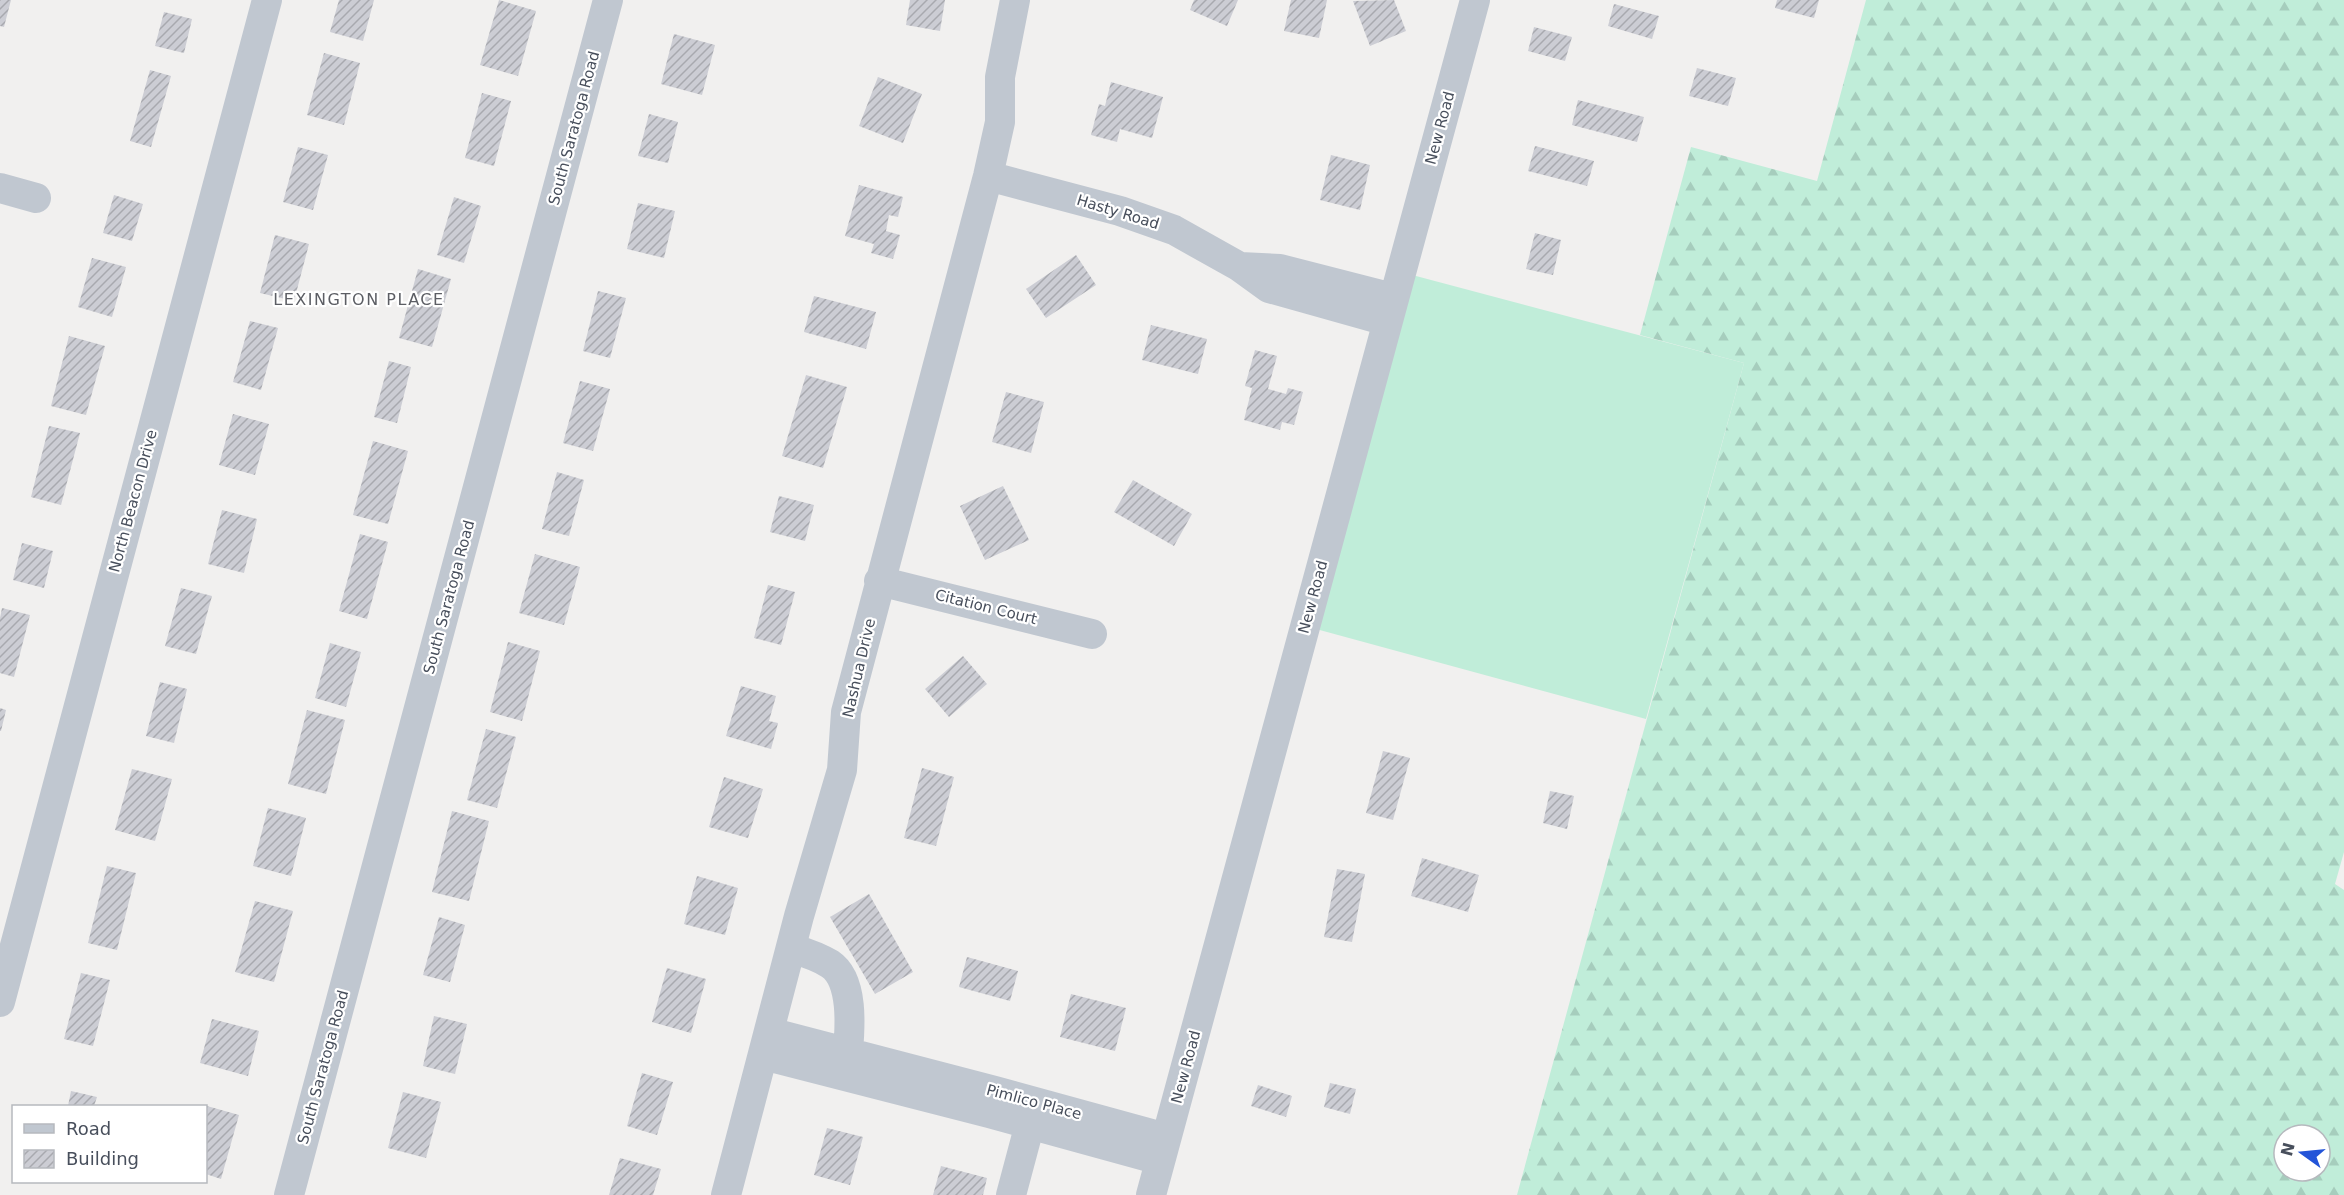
<svg xmlns="http://www.w3.org/2000/svg" width="2344" height="1195" font-family="'DejaVu Sans',sans-serif">
  <defs>
    <pattern id="forest-firs" width="22" height="20" patternUnits="userSpaceOnUse" patternTransform="scale(1.5)"><rect width="22" height="20" fill="#c0edd9"/><path d="M5 1l3.5 6h-7zM16 11l3.5 6h-7z" fill="#a6cdbd"/></pattern>
    <pattern id="building-hatch" width="6" height="6" patternUnits="userSpaceOnUse" patternTransform="scale(1.5)"><rect width="6" height="6" fill="#cccdd4"/><path d="M-1 1l2-2M0 6l6-6M5 7l2-2" fill="none" stroke="#a8a9af"/></pattern>
  </defs>
  <rect width="100%" height="100%" fill="#f1f0ef"/>
  <path fill="#c0edd9" d="M1401 272 1744 363 1646 719 1305 626Z"/>
  <path fill="url(#forest-firs)" fill-rule="evenodd" d="M1866 0H2344V852L2335 884 2344 890V1195H1517L1744 363 1640 335 1691 147 1817 181ZM2284 1135H2320V1171H2284Z"/>
  <path fill="url(#building-hatch)" d="M0 0H11L4 27 0 26Z
    M339 0H374L363 41 330 32Z
    M499 0 536 11 518 76 480 65Z
    M910 0H945L940 31 906 25Z
    M1194 0H1238L1227 26 1190 10Z
    M1291 0H1327L1319 38 1284 31Z
    M1394 0 1406 31 1370 46 1353 1Z
    M1777 0H1819L1814 18 1775 8Z
    M1614 4 1659 16 1652 39 1608 26Z
    M164 12 192 19 184 53 155 46Z
    M1534 27 1572 37 1565 61 1528 51Z
    M674 34 715 45 702 95 661 84Z
    M324 53 360 63 344 125 307 115Z
    M1697 68 1736 78 1728 106 1689 96Z
    M150 70 171 76 151 147 130 141Z
    M878 77 922 94 903 143 859 126Z
    M1111 82 1163 97 1152 138 1120 129 1117 142 1091 135 1099 104 1105 106Z
    M482 93 511 101 494 166 465 158Z
    M1578 100 1644 117 1637 142 1572 125Z
    M649 114 678 122 668 163 638 156Z
    M1535 146 1594 161 1587 186 1528 171Z
    M298 147 328 155 313 210 283 202Z
    M1331 155 1370 165 1360 210 1320 200Z
    M859 185 903 197 898 217 889 215 886 231 900 235 893 259 871 253 874 244 845 236Z
    M114 195 143 204 132 241 103 233Z
    M454 197 481 206 464 263 437 255Z
    M638 203 675 211 664 258 627 249Z
    M1535 233 1561 240 1553 275 1526 269Z
    M275 235 309 244 294 301 260 293Z
    M1076 255 1096 285 1046 318 1026 289Z
    M92 258 126 267 112 317 78 307Z
    M418 269 451 279 432 347 399 338Z
    M598 291 626 298 610 358 583 351Z
    M814 296 876 312 866 349 804 332Z
    M250 321 278 328 261 390 233 382Z
    M1151 325 1207 339 1198 374 1142 360Z
    M69 336 105 346 86 415 51 406Z
    M1255 350 1277 356 1268 389 1286 394 1288 388 1303 392 1294 425 1282 422 1280 430 1244 420 1252 388 1245 386Z
    M389 361 411 367 397 423 374 417Z
    M806 375 847 387 823 468 782 456Z
    M580 381 610 389 593 451 563 443Z
    M1006 392 1044 402 1031 453 992 442Z
    M233 414 269 424 255 475 219 465Z
    M49 426 80 433 61 505 31 497Z
    M373 441 408 451 388 524 353 515Z
    M557 472 584 480 569 536 542 529Z
    M1133 480 1192 514 1174 546 1114 512Z
    M1003 486 1029 540 985 560 960 506Z
    M779 496 814 505 805 541 770 532Z
    M222 510 257 519 244 573 208 564Z
    M360 534 388 542 367 619 339 611Z
    M22 543 53 551 44 588 13 580Z
    M535 554 580 567 564 625 519 613Z
    M768 585 795 592 781 645 754 638Z
    M181 588 212 596 196 654 165 646Z
    M2 608 30 615 14 677 0 673V618Z
    M508 642 540 651 522 721 490 712Z
    M330 643 361 652 346 707 315 698Z
    M963 656 987 684 949 717 925 689Z
    M160 682 187 689 174 743 146 736Z
    M741 686 776 696 769 721 778 723 771 749 726 736Z
    M0 708 6 710 1 731H0Z
    M307 710 345 720 326 794 288 784Z
    M486 729 516 737 497 808 467 800Z
    M1383 751 1410 758 1393 820 1366 813Z
    M922 768 954 777 936 846 904 838Z
    M132 769 172 779 155 841 115 830Z
    M724 777 763 789 748 838 709 827Z
    M1550 791 1574 796 1567 829 1543 823Z
    M268 808 306 818 291 876 253 866Z
    M452 811 489 821 469 901 432 892Z
    M1422 858 1479 875 1468 912 1411 896Z
    M107 866 136 873 117 950 88 943Z
    M1337 869 1365 874 1352 942 1324 937Z
    M697 876 738 888 725 935 684 924Z
    M869 894 913 972 875 994 830 917Z
    M255 901 293 911 274 982 235 972Z
    M439 917 465 925 450 982 423 975Z
    M967 957 1018 971 1010 1001 959 987Z
    M667 968 706 979 691 1033 652 1022Z
    M81 973 110 980 93 1046 64 1039Z
    M1071 994 1126 1008 1115 1051 1060 1037Z
    M434 1016 467 1024 455 1074 423 1066Z
    M212 1019 259 1031 248 1076 200 1063Z
    M642 1073 673 1082 657 1135 627 1126Z
    M1330 1083 1356 1089 1350 1114 1324 1107Z
    M1258 1085 1292 1096 1286 1117 1251 1106Z
    M71 1091 97 1097 94 1106H68Z
    M403 1092 441 1102 426 1158 388 1148Z
    M207 1106 239 1115 221 1179 206 1174Z
    M827 1128 863 1137 850 1185 814 1175Z
    M620 1158 661 1169 653 1195H609Z
    M941 1166 987 1178 983 1195H933Z"/>
  <g fill="none" stroke-linecap="round" stroke-linejoin="round">
    <path stroke="#c0c7d0" stroke-width="30" d="M988 176 1120 211 1174 230 1240 267 1269 288 1387 321
      M0 188 36 198
      M1240 267 1280 269 1393 298
      M879 581 1092 634
      M791 948C804 952 819 957 830 964 854 980 850 1028 848 1052
      M0 1002 267 0
      M769 1032 995 1091 1166 1138
      M763 1055 989 1113 1160 1160
      M289 1195 608 0
      M726 1195 799 916 842 770 846 712 988 176 1000 122V77L1015 0
      M1011 1195 1035 1105
      M1151 1195 1475 0"/>
  </g>
  <g text-anchor="middle" dominant-baseline="central" stroke-width="4.5" stroke-linejoin="round" paint-order="stroke">
    <g font-size="15" fill="#484f5c" stroke="#fff">
      <text transform="translate(574 128) rotate(-75)">South Saratoga Road</text>
      <text transform="translate(1440 128) rotate(-75)">New Road</text>
      <text transform="translate(1118 212) rotate(17)">Hasty Road</text>
      <text transform="translate(133 501) rotate(-75)">North Beacon Drive</text>
      <text transform="translate(449 597) rotate(-75)">South Saratoga Road</text>
      <text transform="translate(1313 597) rotate(-75)">New Road</text>
      <text transform="translate(986 607) rotate(14)">Citation Court</text>
      <text transform="translate(859 668) rotate(-77)">Nashua Drive</text>
      <text transform="translate(323 1067) rotate(-75)">South Saratoga Road</text>
      <text transform="translate(1186 1067) rotate(-75)">New Road</text>
      <text transform="translate(1034 1102) rotate(15)">Pimlico Place</text>
    </g>
    <g font-size="16" letter-spacing="1.5" fill="#5c5e64" stroke="#fff">
      <text x="359" y="299">LEXINGTON PLACE</text>
    </g>
  </g>
  <rect x="12" y="1105" width="195" height="78" fill="#ffffff" stroke="#b6b9be" stroke-width="1.5"/>
  <rect x="24" y="1124" width="30" height="9" fill="#c0c7d0" stroke="#b6b9be" stroke-width="1.5"/>
  <text x="66" y="1135" font-size="18" fill="#484f5c">Road</text>
  <rect x="24" y="1150" width="30" height="18" fill="url(#building-hatch)" stroke="#b6b9be" stroke-width="1.5"/>
  <text x="66" y="1165" font-size="18" fill="#484f5c">Building</text>
  <g transform="translate(2302 1153) rotate(285)"><circle r="28" fill="#ffffff" stroke="#b6b9be" stroke-width="1.5"/>
  <path d="M0-4.5L10 22L0 15L-10 22Z" fill="#2354d8"/>
  <text y="-9" font-size="16" font-weight="bold" text-anchor="middle" fill="#484f5c">N</text>
  </g>
</svg>
